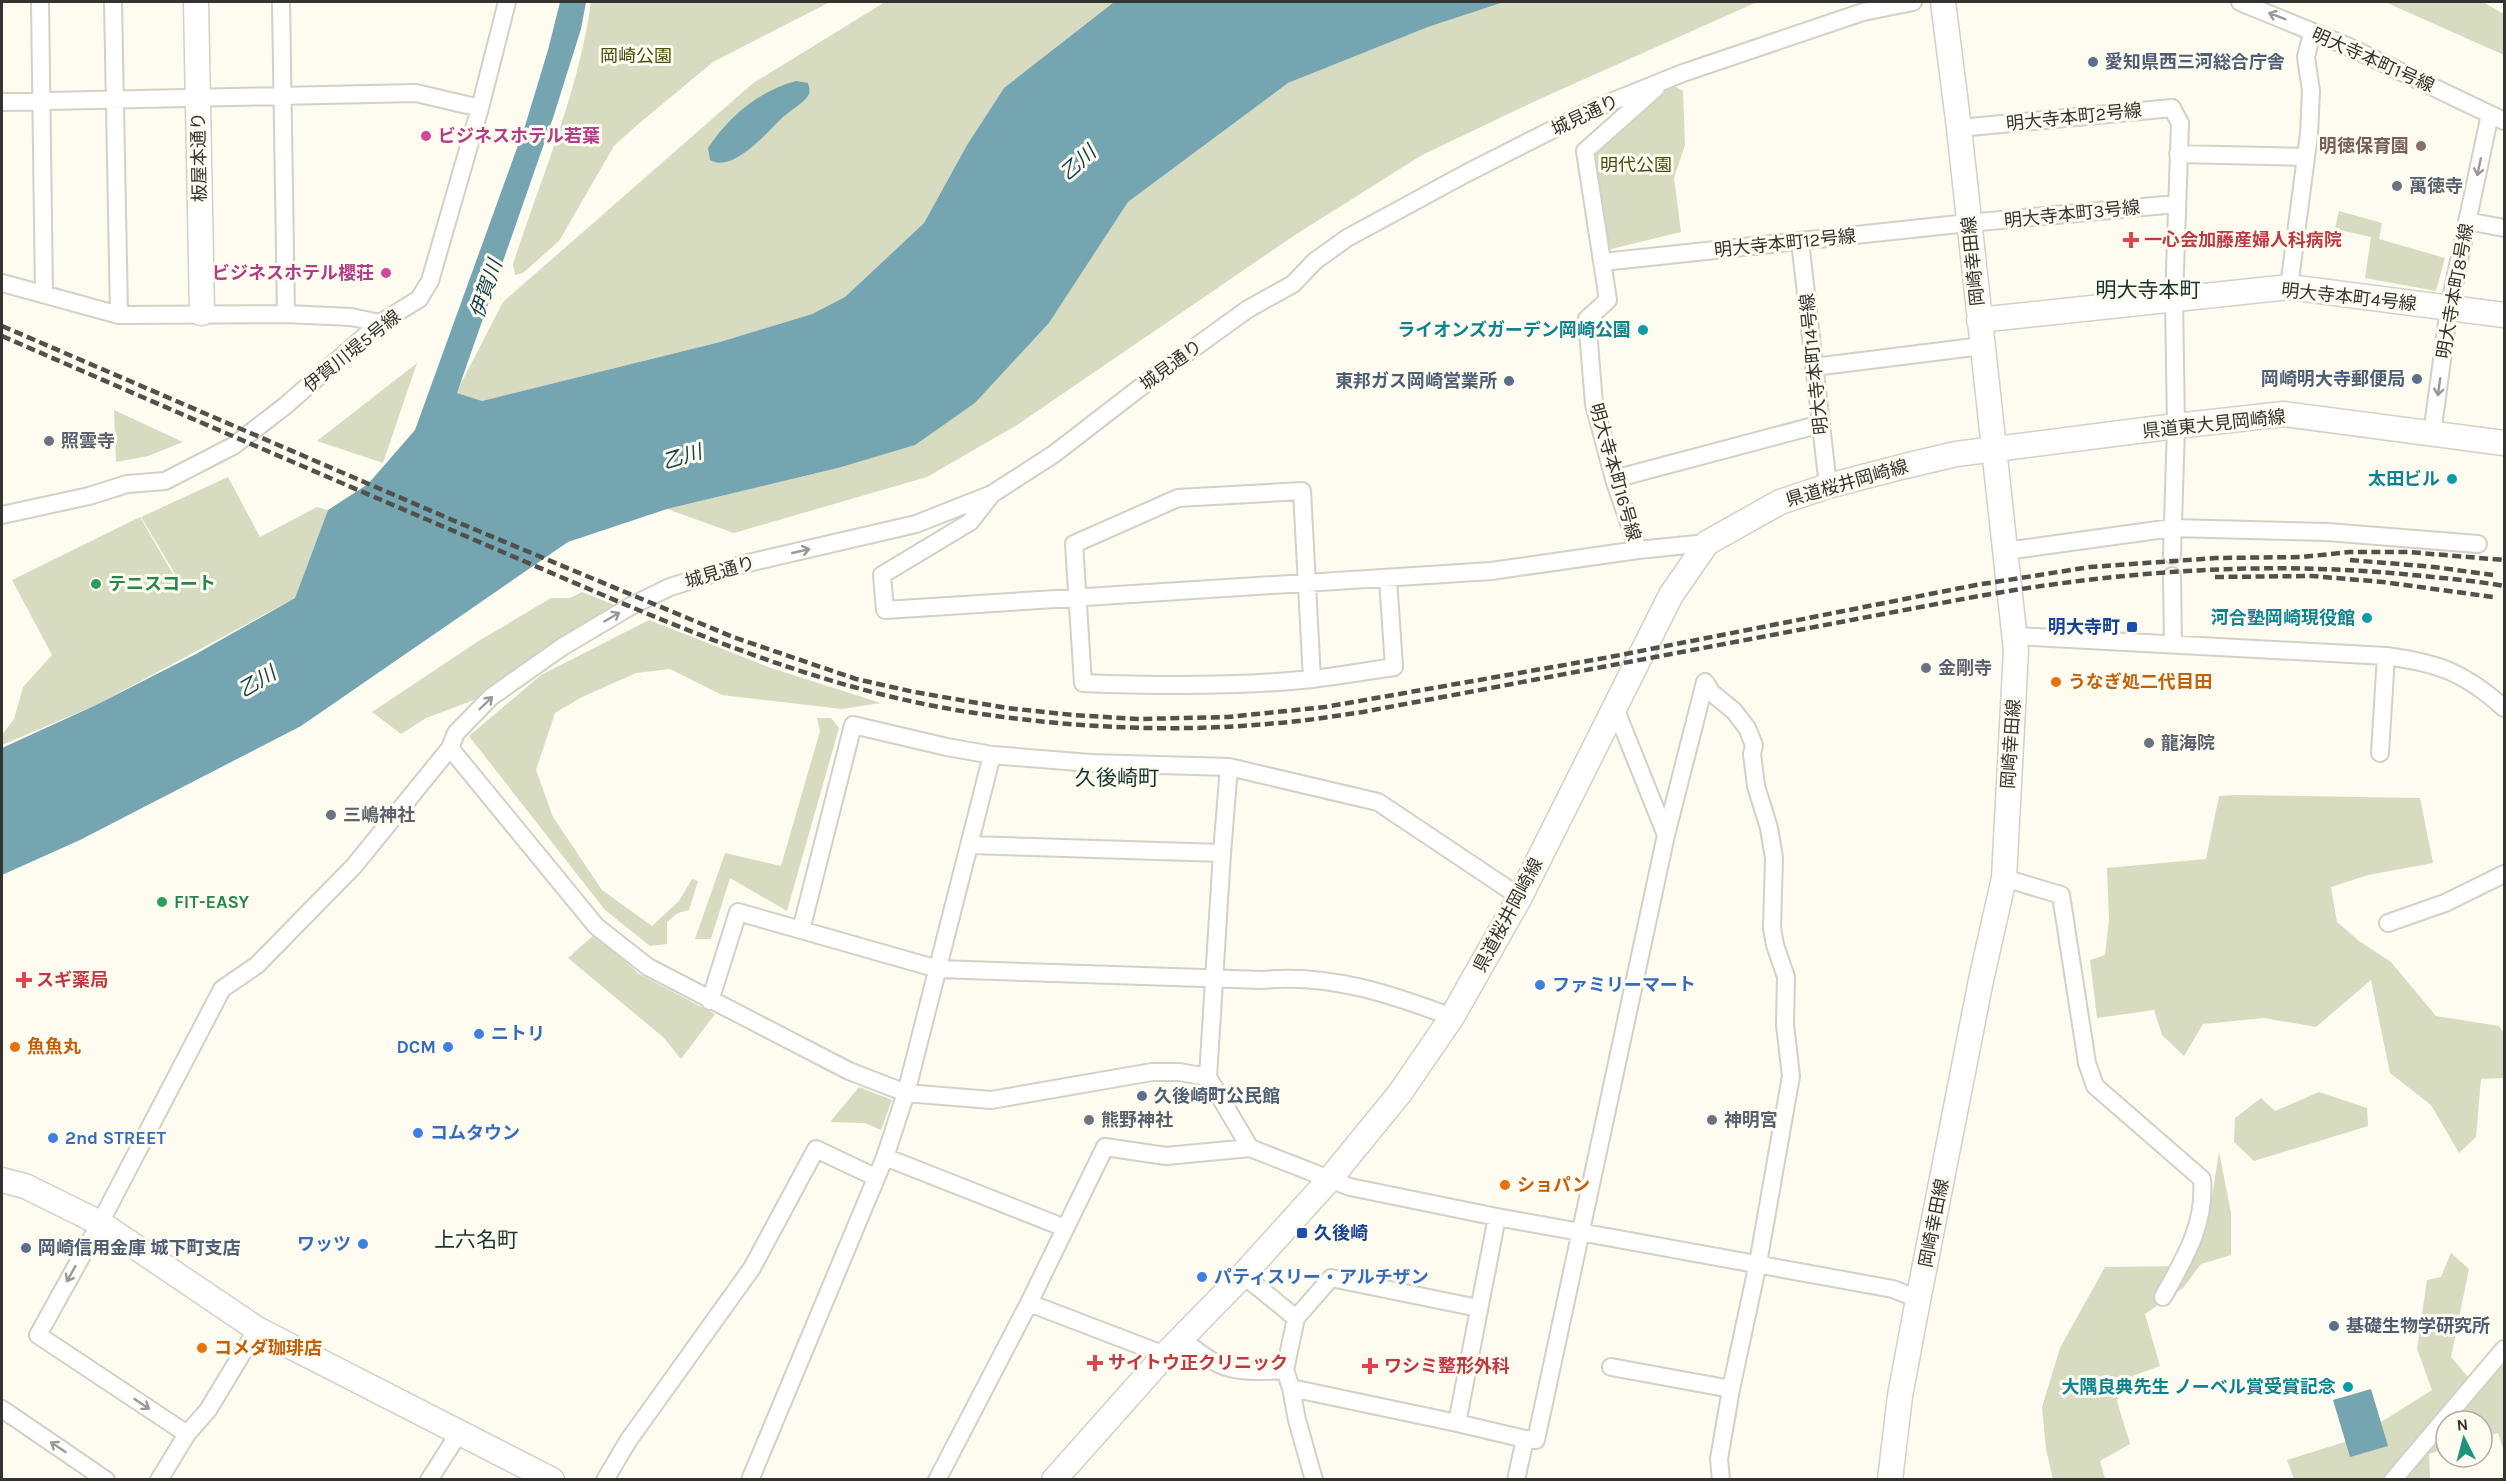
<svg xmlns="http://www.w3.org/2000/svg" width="2506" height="1481" font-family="Karla,'Noto Sans JP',sans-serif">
  <rect width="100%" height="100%" fill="#fefbf1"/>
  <path fill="#d7dbc0" d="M591 2H830L713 62 636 126 614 146 559 241 523 273 515 275 513 264C541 178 579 91 591 2Z
    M885 2H1114L1004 88 967 145 924 223 845 297 812 314 720 342 482 401 456 393 503 302 752 84Z
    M1504 2H1757L1542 98 1422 155 1295 235 1017 425 927 477 734 533 667 509 838 468 915 444 975 403 1049 323 1128 202 1288 83 1428 27Z
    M2385 2H2483L2504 14V55Z
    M1673 85 1683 91 1685 145 1674 178 1681 232 1607 250 1592 147Z
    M2339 211 2382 223 2379 239 2445 258 2436 291 2365 278 2371 237 2335 229Z
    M417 363 383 463 317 441Z
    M114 410 183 442 148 456 116 462Z
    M228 477 260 537 317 507 328 510 295 598 96 705 2 745V735L14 719 23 687 52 655 12 580 140 517 181 588 183 587 141 517Z
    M582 592 617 606 544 649 474 700 426 718 401 734 372 712 477 642 551 598H570Z
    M649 620 771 668 881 703 842 709 722 695 670 669 636 673 582 697 555 713 536 770 553 817 602 890 652 926 679 901 692 879 698 881 689 910 678 913 667 922V944L650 946 605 910 469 736 541 675Z
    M817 718H831L839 728 787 911 730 878 711 939H695L725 853 781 866 820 731Z
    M2235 795 2420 798 2433 863 2368 875 2331 887 2337 922 2359 941 2391 962 2436 1016 2499 1026 2504 1033V1078L2481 1079 2476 1137 2459 1153 2431 1105 2390 1073 2371 980 2316 1027 2264 1018 2203 1024 2184 1056 2162 1035 2154 1010 2097 1018 2090 960 2105 955 2109 920 2107 868 2206 859 2219 796Z
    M595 934 639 974 715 1014 681 1059 663 1037 568 958Z
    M859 1087 892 1100 881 1130 865 1123 830 1122Z
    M2319 1092 2367 1108 2368 1126 2254 1161 2234 1142 2235 1118 2261 1098 2275 1111Z
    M2219 1152 2231 1213V1255L2201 1264 2183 1288 2145 1314 2160 1366 2127 1378 2117 1401 2130 1444 2100 1461 2105 1479H2053L2046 1449 2042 1407 2060 1348 2105 1267 2189 1266 2207 1228Z
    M2451 1253 2469 1269 2451 1357 2480 1391 2504 1362V1452L2498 1433 2482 1438V1421H2446V1449L2429 1454 2430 1479H2294L2287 1460 2354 1439 2432 1390 2417 1349 2427 1280 2441 1277Z"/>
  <path fill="#75a5b1" d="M560 2H586L581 29 553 118 457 393 482 401 720 342 812 314 845 297 924 223 967 145 1004 88 1114 2H1504L1428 27 1288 83 1128 202 1049 323 975 403 915 445 838 468 667 509 568 542 301 726 80 840 2 875V748L96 705 196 654 295 598 328 510 368 484 415 430 525 126 548 50Z
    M796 81 808 83C809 87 811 92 808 96 802 104 790 111 783 117 768 131 733 174 710 160L708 148C729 116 759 91 796 81Z
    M2371 1389 2388 1446 2350 1457 2333 1400Z"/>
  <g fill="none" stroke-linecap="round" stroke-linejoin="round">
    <defs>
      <path id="street" d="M40 2 44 294
        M113 2 119 315
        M281 2 286 314
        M2240 2 2347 46 2504 121
        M2 102 416 93 480 108
        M1959 128 2172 108 2180 123 2174 300 2176 426 2172 555
        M2178 154 2306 157
        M2467 221 2504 228
        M1800 241 1828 486
        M1603 262 1968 223 2176 204
        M2 283 119 315 286 314 351 317 380 323
        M2289 287 2309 134 2311 91 2306 57 2312 33
        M1814 367 1982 346
        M2432 434 2449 308 2490 114
        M1614 479 1821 424
        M992 494 970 522 882 575 885 610 1491 571 1638 550 1707 543
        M2 515 89 496 127 484 165 481 233 446 285 406 380 323 419 299 430 281 480 108 507 2
        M1638 550 1614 479 1594 404 1587 319 1608 300 1585 151 1656 88
        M2006 551 2172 528 2327 532 2478 544
        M2172 576 2173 644
        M2016 636 2386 656C2438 663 2464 672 2504 708
        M1312 679 1302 491 1178 498 1074 544 1083 683C1159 686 1236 687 1312 679 1339 676 1367 671 1394 667L1388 579
        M1615 708 1666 835
        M450 748 596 926 648 967 849 1071 906 1093 991 1100 1152 1072H1179L1208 1077
        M2380 753 2386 656
        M992 755 1090 763 1229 767
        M971 845 1222 853
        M2004 878 2061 895 2087 1063 2095 1086 2202 1179C2206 1225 2184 1259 2163 1297
        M2388 923 2445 903 2504 874
        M710 1001 738 912 938 969 1262 980C1328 973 1391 994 1452 1017
        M1250 1148 1208 1077 1222 853 1229 767 1378 802 1520 897
        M885 1157 1065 1228
        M1243 1275 1296 1318 1285 1370 1291 1388 1457 1423 1497 1217
        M1029 1303 1165 1355
        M1296 1318 1331 1278 1478 1308
        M1182 1338C1218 1372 1238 1373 1285 1370
        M1611 1367 1731 1389
        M1291 1388 1297 1420 1314 1480
        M2 1409 106 1480
        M1457 1423 1525 1439
        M187 1434 38 1335 100 1223 222 989 257 965 354 866 450 748 456 733 491 697 562 647 631 606 670 587 744 564 916 524 992 494 1054 454 1155 376 1248 309 1293 284 1315 261 1347 238 1465 174 1591 110 1683 73 1863 12 1913 2
        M159 1480 187 1434 208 1410 257 1329
        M429 1480 459 1433
        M605 1480 628 1441 752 1268 816 1149 875 1177
        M750 1480 885 1157 906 1093 992 755 947 747 853 725 801 930
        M937 1480 1029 1303 1105 1147 1166 1156 1250 1148 1350 1187 1497 1217 1893 1289 1918 1299
        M1516 1480 1525 1439 1536 1440 1666 835 1705 682 1712 693 1734 711 1747 728 1754 745 1752 754 1756 786 1769 828 1774 858 1772 928 1775 945 1786 977 1785 1025 1791 1076 1758 1263 1731 1389 1719 1459 1721 1480
        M2393 1480 2504 1349"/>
      <path id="secondary" d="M196 2 202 313
        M1979 320 2289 287 2504 315
        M2 1180 25 1186 100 1223 257 1329 552 1480
        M1054 1480 1165 1355 1243 1275 1329 1180 1400 1093 1452 1017 1520 897 1671 595 1707 543 1780 502 1828 486 1905 466 1956 454 2176 426 2284 414 2504 443
        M1890 1480 1900 1396 1914 1321 1981 980 2004 878 2016 650 1959 128 1943 2"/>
    </defs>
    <use href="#street" stroke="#d3d0c6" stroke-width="20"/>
    <use href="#secondary" stroke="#d3d0c6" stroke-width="27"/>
    <use href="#street" stroke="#fff" stroke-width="16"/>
    <use href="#secondary" stroke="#fff" stroke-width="24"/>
    <path stroke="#51504b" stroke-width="4.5" stroke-dasharray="9 4.5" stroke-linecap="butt" d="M2 326 457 522 733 637 856 679 914 692 1007 708 1073 715 1138 719 1228 717 1325 707 1610 657 1976 585 2090 567 2216 558 2302 557 2350 552H2408L2504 560
      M2 336C169 409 337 481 505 553 657 618 811 689 975 713 1075 728 1177 733 1277 723 1306 721 1335 716 1363 712L1979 596C2127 570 2274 560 2423 576 2450 579 2478 581 2504 586
      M2350 560 2434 567 2493 575
      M2215 577 2312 576 2383 582 2493 597"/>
  </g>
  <defs><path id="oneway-shaft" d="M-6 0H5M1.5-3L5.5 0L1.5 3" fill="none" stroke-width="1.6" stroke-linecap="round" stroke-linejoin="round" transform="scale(1.5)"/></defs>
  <g stroke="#9a9997">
    <use href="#oneway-shaft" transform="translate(2277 16) rotate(-159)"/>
    <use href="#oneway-shaft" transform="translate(2479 167) rotate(102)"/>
    <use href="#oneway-shaft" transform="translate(2439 387) rotate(98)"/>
    <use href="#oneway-shaft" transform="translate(801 551) rotate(-13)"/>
    <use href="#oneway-shaft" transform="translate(612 617) rotate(-30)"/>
    <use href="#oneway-shaft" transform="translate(486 703) rotate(-44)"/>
    <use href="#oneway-shaft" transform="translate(71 1274) rotate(119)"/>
    <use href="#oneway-shaft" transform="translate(142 1404) rotate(34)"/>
    <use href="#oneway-shaft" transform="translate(58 1447) rotate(-146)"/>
  </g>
  <g fill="#5c6f8a" stroke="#fefbf1" stroke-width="2">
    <circle cx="2093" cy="62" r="6"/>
    <circle cx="2417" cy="379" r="6"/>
    <circle cx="1509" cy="381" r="6"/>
    <circle cx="1142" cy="1096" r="6"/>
    <circle cx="26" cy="1248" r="6"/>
    <circle cx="2334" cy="1326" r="6"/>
  </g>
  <g fill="#d1479c" stroke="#fefbf1" stroke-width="2">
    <circle cx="426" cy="136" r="6"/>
    <circle cx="386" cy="273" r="6"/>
  </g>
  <circle fill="#8d6e63" stroke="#fefbf1" stroke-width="2" cx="2421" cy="146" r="6"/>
  <g fill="#6b7280" stroke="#fefbf1" stroke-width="2">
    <circle cx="2397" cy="186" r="6"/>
    <circle cx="49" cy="441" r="6"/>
    <circle cx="1926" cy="668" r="6"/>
    <circle cx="2149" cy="743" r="6"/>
    <circle cx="331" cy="815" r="6"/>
    <circle cx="1089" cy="1120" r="6"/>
    <circle cx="1712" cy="1120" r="6"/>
  </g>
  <g fill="#e0444e" stroke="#fefbf1" stroke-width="2">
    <path d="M2128 231h6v6h6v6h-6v6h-6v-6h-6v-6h6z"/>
    <path d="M21 971h6v6h6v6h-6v6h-6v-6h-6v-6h6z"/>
    <path d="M1092 1354h6v6h6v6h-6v6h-6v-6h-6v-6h6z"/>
    <path d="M1367 1357h6v6h6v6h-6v6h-6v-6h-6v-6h6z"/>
  </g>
  <g fill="#0f9aa8" stroke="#fefbf1" stroke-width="2">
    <circle cx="1643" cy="330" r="6"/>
    <circle cx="2452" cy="479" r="6"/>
    <circle cx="2367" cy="618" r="6"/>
    <circle cx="2348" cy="1387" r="6"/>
  </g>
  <g fill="#2e9e5b" stroke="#fefbf1" stroke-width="2">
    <circle cx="96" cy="584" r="6"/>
    <circle cx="162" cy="902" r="6"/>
  </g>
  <g fill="#1a4fb4" stroke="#fefbf1" stroke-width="2">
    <rect x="2126" y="621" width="12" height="12" rx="3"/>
    <rect x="1296" y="1227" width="12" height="12" rx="3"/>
  </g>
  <g fill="#e8710a" stroke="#fefbf1" stroke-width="2">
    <circle cx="2056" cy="682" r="6"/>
    <circle cx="15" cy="1047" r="6"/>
    <circle cx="1505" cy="1185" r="6"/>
    <circle cx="202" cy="1348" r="6"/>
  </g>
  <g fill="#3f7fe0" stroke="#fefbf1" stroke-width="2">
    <circle cx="1540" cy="985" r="6"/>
    <circle cx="479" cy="1034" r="6"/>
    <circle cx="448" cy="1047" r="6"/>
    <circle cx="418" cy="1133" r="6"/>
    <circle cx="53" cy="1138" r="6"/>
    <circle cx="363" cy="1244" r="6"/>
    <circle cx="1202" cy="1277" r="6"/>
  </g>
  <g text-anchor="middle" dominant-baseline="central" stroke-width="6" stroke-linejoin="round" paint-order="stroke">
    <g font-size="18" fill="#494f0e" stroke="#fefbf1">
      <text x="636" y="56">岡崎公園</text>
      <text x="1636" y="165">明代公園</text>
    </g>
    <g font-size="18" fill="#34332f" stroke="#fefbf1">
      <text transform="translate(2373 60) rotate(24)">明大寺本町1号線</text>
      <text transform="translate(1585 115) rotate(-25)">城見通り</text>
      <text transform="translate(2074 117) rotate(-6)">明大寺本町2号線</text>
      <text transform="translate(199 157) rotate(-91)">板屋本通り</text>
      <text transform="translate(2072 214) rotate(-6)">明大寺本町3号線</text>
      <text transform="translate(1785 243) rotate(-6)">明大寺本町12号線</text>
      <text transform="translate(1973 261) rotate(-96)">岡崎幸田線</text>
      <text transform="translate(2455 291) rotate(-80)">明大寺本町8号線</text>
      <text transform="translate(2349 297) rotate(6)">明大寺本町4号線</text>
      <text transform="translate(352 351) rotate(-39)">伊賀川堤5号線</text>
      <text transform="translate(1814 364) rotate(-96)">明大寺本町14号線</text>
      <text transform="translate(1171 365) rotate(-36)">城見通り</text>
      <text transform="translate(2214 424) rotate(-6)">県道東大見岡崎線</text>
      <text transform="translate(1615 472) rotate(74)">明大寺本町16号線</text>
      <text transform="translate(1847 483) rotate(-16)">県道桜井岡崎線</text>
      <text transform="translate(720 572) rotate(-16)">城見通り</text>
      <text transform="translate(2011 744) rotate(-86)">岡崎幸田線</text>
      <text transform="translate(1508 915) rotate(-62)">県道桜井岡崎線</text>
      <text transform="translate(1934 1223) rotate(-79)">岡崎幸田線</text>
    </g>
    <g font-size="18" font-weight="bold" fill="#4e5e75" stroke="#fefbf1" text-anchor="start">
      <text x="2105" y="62">愛知県西三河総合庁舎</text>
      <text x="2405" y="379" text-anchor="end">岡崎明大寺郵便局</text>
      <text x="1497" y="381" text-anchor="end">東邦ガス岡崎営業所</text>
      <text x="1154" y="1096">久後崎町公民館</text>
      <text x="38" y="1248">岡崎信用金庫 城下町支店</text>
      <text x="2346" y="1326">基礎生物学研究所</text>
    </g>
    <g font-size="18" font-weight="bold" fill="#b23c85" stroke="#fefbf1" text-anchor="start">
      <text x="438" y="136">ビジネスホテル若葉</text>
      <text x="374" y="273" text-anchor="end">ビジネスホテル櫻荘</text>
    </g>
    <g font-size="18" font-weight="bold" fill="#785e54" stroke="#fefbf1" text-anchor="end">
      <text x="2409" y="146">明徳保育園</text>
    </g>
    <g font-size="18" font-weight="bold" fill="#5b616d" stroke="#fefbf1" text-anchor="start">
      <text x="2409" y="186">萬徳寺</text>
      <text x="61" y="441">照雲寺</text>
      <text x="1938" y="668">金剛寺</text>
      <text x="2161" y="743">龍海院</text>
      <text x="343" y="815">三嶋神社</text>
      <text x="1101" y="1120">熊野神社</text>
      <text x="1724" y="1120">神明宮</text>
    </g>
    <g font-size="18" font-weight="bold" fill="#be3a42" stroke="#fefbf1" text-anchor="start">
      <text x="2144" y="240">一心会加藤産婦人科病院</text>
      <text x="36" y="980">スギ薬局</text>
      <text x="1108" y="1363">サイトウ正クリニック</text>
      <text x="1384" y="1366">ワシミ整形外科</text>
    </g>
    <g font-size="18" font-weight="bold" fill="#0d838f" stroke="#fefbf1" text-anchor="end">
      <text x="1631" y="330">ライオンズガーデン岡崎公園</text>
      <text x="2440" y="479">太田ビル</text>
      <text x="2355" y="618">河合塾岡崎現役館</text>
      <text x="2336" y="1387">大隅良典先生 ノーベル賞受賞記念</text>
    </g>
    <g font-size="18" font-weight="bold" fill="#27864d" stroke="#fefbf1" text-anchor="start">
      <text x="108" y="584">テニスコート</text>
      <text x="174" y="902">FIT-EASY</text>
    </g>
    <g font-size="18" font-weight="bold" fill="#164399" stroke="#fefbf1" text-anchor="end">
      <text x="2120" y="627">明大寺町</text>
      <text x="1314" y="1233" text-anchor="start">久後崎</text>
    </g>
    <g font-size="18" font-weight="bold" fill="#c56008" stroke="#fefbf1" text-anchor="start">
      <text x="2068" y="682">うなぎ処二代目田</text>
      <text x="27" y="1047">魚魚丸</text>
      <text x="1517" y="1185">ショパン</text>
      <text x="214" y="1348">コメダ珈琲店</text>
    </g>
    <g font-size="18" font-weight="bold" fill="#366cbe" stroke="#fefbf1" text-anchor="start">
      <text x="1552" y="985">ファミリーマート</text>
      <text x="491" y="1034">ニトリ</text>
      <text x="436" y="1047" text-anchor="end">DCM</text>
      <text x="430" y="1133">コムタウン</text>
      <text x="65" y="1138">2nd STREET</text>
      <text x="351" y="1244" text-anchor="end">ワッツ</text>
      <text x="1214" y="1277">パティスリー・アルチザン</text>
    </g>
    <g font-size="20" font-style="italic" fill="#16424c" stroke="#fefbf1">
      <text transform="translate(1078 163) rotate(-42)">乙川</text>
      <text transform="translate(486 289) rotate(-71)">伊賀川</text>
      <text transform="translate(682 457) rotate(-17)">乙川</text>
      <text transform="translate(257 682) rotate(-31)">乙川</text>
    </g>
    <g font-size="21" fill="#16342c" stroke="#fefbf1">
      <text x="2148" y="290">明大寺本町</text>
      <text x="1117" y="778">久後崎町</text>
      <text x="476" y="1240">上六名町</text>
    </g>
  </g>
  <rect width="2506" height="1481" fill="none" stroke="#34332f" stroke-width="6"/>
  <g transform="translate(2464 1439) rotate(354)"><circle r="28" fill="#fefbf1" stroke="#adaba3" stroke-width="1.5"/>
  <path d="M0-4.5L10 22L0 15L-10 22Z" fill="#1e957a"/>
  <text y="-9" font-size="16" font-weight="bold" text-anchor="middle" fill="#34332f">N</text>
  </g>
</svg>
